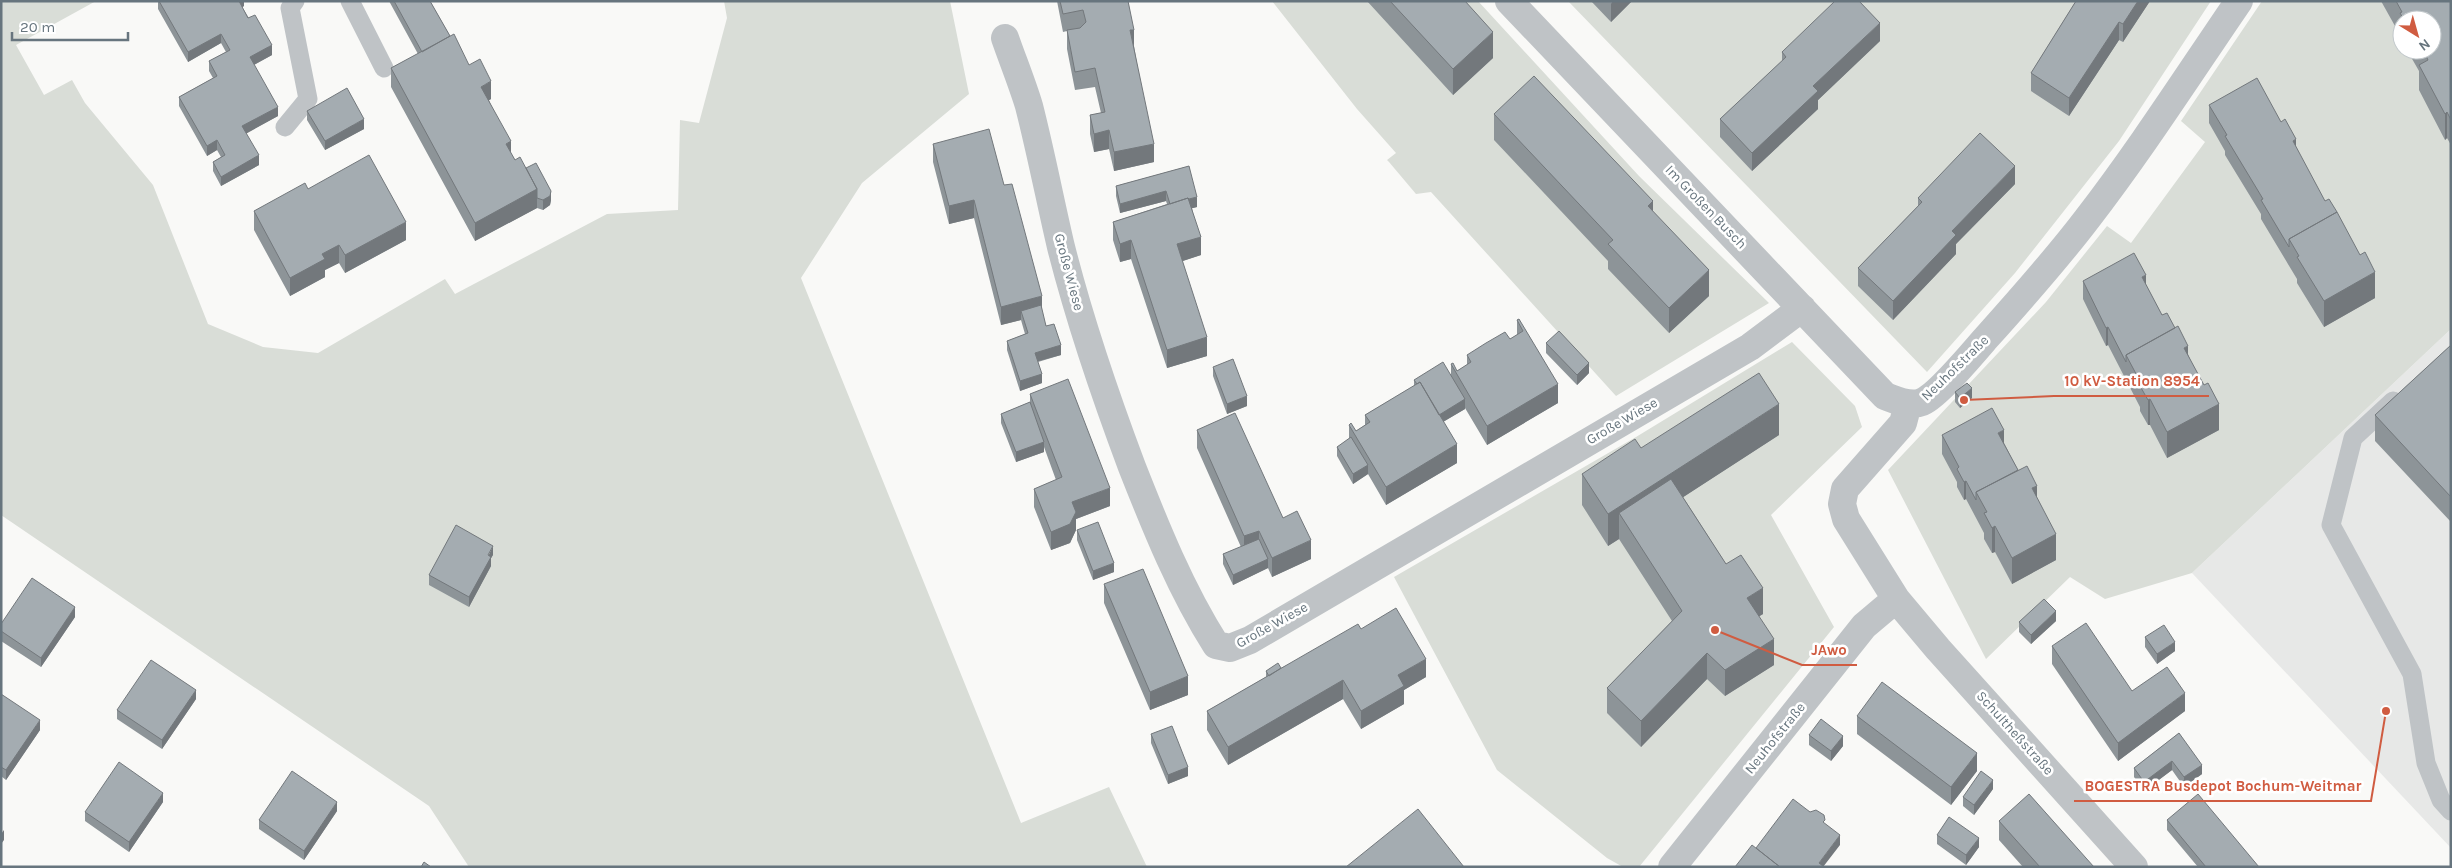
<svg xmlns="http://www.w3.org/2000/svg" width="2452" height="868" font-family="Karla,sans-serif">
  <rect width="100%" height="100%" fill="#f9f9f7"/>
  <path fill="#e7e8e7" d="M2451 329V848L2192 573Z"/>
  <path fill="#d9ddd7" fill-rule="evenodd" d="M1 1H96L16 45 44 95 72 80 85 103 153 185 208 324 263 347 318 353 445 279 455 294 607 214 678 210 680 120 699 123 727 18 724 1H950L969 94 862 183 801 278 1021 823 1109 787 1147 867H469L429 806 1 515Z
    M1272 1H1478L1639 176 1769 303 1616 396 1431 192 1416 194 1389 162 1387 160 1396 153 1357 109Z
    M1568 1H2211L2119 141 2015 273 1927 372Z
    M2262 1H2451V329L2192 573 2105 599 2070 577 1986 659 1888 470 2046 302 2107 226 2131 243 2205 142 2181 121ZM2402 20H2432V50H2402Z
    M1792 342 1855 406 1862 427 1771 515 1834 627 1639 867H1623L1607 858 1497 770 1394 577 1636 437Z"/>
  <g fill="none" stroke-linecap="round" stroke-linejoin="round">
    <path stroke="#bfc3c6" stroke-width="19" d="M350 1 384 68
      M285 127 308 99 290 8 295 1
      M2393 401 2353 438 2331 525 2412 674 2426 763 2441 800 2451 811"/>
    <path stroke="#bfc3c6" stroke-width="28" d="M1509 1 1885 396C1896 400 1910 407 1922 402 1937 396 1974 352 1986 338 2021 299 2055 261 2087 219 2141 149 2189 74 2239 1
      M1005 38C1013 61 1022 83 1029 106 1041 153 1050 200 1061 247 1080 322 1105 395 1132 467 1156 528 1181 590 1216 645L1230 648 1250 640 1750 347 1802 308
      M1908 404 1903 423 1845 489 1842 504 1846 519 1896 599 1938 649 2134 867
      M1672 867 1864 626 1896 599"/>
  </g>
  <path fill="#8d9498" d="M158 1H244V6L242 7 272 55 254 65 278 116 246 133 259 165 221 186 213 171V162L221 157 217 150 207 156 179 106V97L213 78 209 71V61L226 52 221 43 188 62 158 9Z
    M389 1H430L450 36 491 99 489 100 511 153 515 160 526 168 551 200 550 205 543 210 537 208 475 241 391 87V68L418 54Z
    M1057 1H1128L1134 46 1154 162 1114 171 1109 149 1094 152 1090 134V115L1101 113 1095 87 1075 90 1067 49V31L1063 32Z
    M1367 1H1465L1493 58 1453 95Z
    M1591 1H1632L1611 22Z
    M2076 1H2150L2123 42 2119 40 2069 116 2031 91V73Z
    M2381 1H2451V145L2447 138 2445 140 2419 90V71L2407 50H2432V20H2402V42L2400 39V35Z
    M1880 41 1818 100V109L1752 171 1720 137V119L1782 61V52Z
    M2209 105 2296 148 2375 298 2324 327 2297 283V279L2261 219V214L2225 155V151L2209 123Z
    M307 111 364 129 325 150 307 120Z
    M1494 114 1709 296 1669 333 1608 269V261L1494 140Z
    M933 144 1004 185 1046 326 1061 355 1038 362 1042 383 1020 391 1007 350V341L1025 334 1021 320 1001 325 974 218 949 224 933 162Z
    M1189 166 1197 207 1192 208 1201 255 1182 261 1207 356 1167 368 1131 259 1120 262 1113 240V222L1167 204 1166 201 1120 213 1116 196V186Z
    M2015 184 1956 244V254L1893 320 1858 286V268L1918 206V198Z
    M308 189 406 240 345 273 339 263 325 270V277L290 296 254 230V211Z
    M2083 281 2146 285 2162 315 2188 354 2219 430 2167 458 2150 425H2148L2140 411V407L2108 345 2106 346 2083 299Z
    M1519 319 1558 403 1487 445 1465 408V409L1443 422 1457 463 1386 505 1368 474 1353 484 1337 456V447L1349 439V425L1356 431 1365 425V415L1414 386V380L1451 374V364L1457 371 1467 365V355L1510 339 1517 335V320Z
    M1546 343 1589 373 1577 385 1546 353Z
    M2451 345V522L2375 441V415Z
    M1213 367 1247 406 1227 414 1213 376Z
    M1955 392 1972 398 1960 408 1955 402Z
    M1030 394 1110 506 1076 519V530L1070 543 1051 550 1034 507V489L1056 480 1044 447V452L1016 462 1001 423V414L1030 402Z
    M1197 430 1283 518 1311 559 1272 577 1268 568 1233 585 1223 564V554L1241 547 1197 448Z
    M1779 435 1683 497 1726 564 1763 614 1759 616 1774 665 1725 696 1707 679 1641 747 1607 713V688L1672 621 1619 539 1608 546 1582 505V474L1641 448Z
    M1942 435 2004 443 2018 470 2037 498 2056 560 2012 584 1995 552 1992 553 1984 539V533L1966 499 1964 500 1957 487V482L1942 454Z
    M1077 530 1114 572 1093 580 1077 540Z
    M493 555 491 558V566L469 607 429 585V575Z
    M1104 584 1188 695 1150 710 1104 603Z
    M75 617 41 667 1 641V624Z
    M2056 621 2031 644 2019 632V622Z
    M1361 629 1426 677 1404 690V704L1361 729 1343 699 1228 765 1207 730V711L1266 677V671L1281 668Z
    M2145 637 2175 651 2157 664 2145 647Z
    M2052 646 2132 691 2185 711 2118 761 2052 664Z
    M1 694 40 730 6 780 1 776Z
    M196 699 162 749 117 719V710Z
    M1857 716 1977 771 1951 805 1857 734Z
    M2179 733 2202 774 2184 787 2172 770 2144 791 2134 777V768Z
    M1151 734 1188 776 1168 784 1151 743Z
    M1809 735 1843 746 1831 761 1809 745Z
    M1993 789 1974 815 1963 806V797Z
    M163 802 129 852 85 821V812Z
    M337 811 304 860 259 829V820Z
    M2167 820 2259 867H2198L2167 830Z
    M1999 821 2094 867H2023L1999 840Z
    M1937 835 1979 847 1966 865 1937 844Z"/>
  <path fill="#73787c" d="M238 1H244V6L238 10Z
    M1613 1H1632L1611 22V4Z
    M2138 1H2150L2123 42V24Z
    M2119 22V40L2069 116V98Z
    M1880 23V41L1818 100V109L1752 171V153L1813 86Z
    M1130 30H1134V48Z
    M1493 32V58L1453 95V69Z
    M221 34V43L188 62V52Z
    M272 45V55L250 67V57Z
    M491 81V99L481 105V87Z
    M278 107V116L242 136V126Z
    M2447 112V138L2445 140V114Z
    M364 119V129L325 150V141Z
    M1109 130V149L1094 152V134Z
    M2296 139V158L2293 141Z
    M217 140V150L207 156V146Z
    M511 141V159L506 144Z
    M1154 144V162L1114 171V152Z
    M259 155V165L221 186V177Z
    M2015 166V184L1956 244V254L1893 320V301L1952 231Z
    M537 189V208L475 241V223Z
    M551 191V200L550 205 543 210V200Z
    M1166 191V201L1120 213V204Z
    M1197 197V207L1170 214V205Z
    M974 200V218L949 224V206Z
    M1653 201V227L1648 206Z
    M406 222V240L345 273V255Z
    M1201 237V255L1177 263V244Z
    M1131 240V259L1120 262V244Z
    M339 245V263L325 270V277L290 296V278L322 254Z
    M1709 270V296L1669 333V308Z
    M2375 272V298L2324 327V301Z
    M2146 275V293L2142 277Z
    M1042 296V314L1021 311V320L1001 325V307Z
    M2108 327V345L2106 346V328Z
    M1207 337V356L1167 368V350Z
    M1061 345V355L1035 362V353Z
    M2188 346V371L2184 348Z
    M1589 363V373L1577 385V375Z
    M1042 374V383L1020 391V381Z
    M1558 384V403L1487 445V426Z
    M1972 388V398L1960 408V398Z
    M1247 396V406L1227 414V404Z
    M1465 399V409L1436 426V417Z
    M2150 399V425H2148V400Z
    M1779 404V435L1631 531 1619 513V539L1608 546V514Z
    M2219 404V430L2167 458V432Z
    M2004 430V448L1998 433Z
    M1044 442V452L1016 462V452Z
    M1457 444V463L1386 505V487Z
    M1368 465V474L1353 484V474Z
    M1966 481V499L1964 500V482Z
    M2037 486V512L2032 488Z
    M1110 488V506L1076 519V530L1070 543 1051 550V532L1072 502Z
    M1995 526V552L1992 553V528Z
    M1259 531V549L1244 554V536Z
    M2056 534V560L2012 584V558Z
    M1311 540V559L1272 577V558Z
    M493 546V555L491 558V566L469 607V597Z
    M1268 559V568L1233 585V575Z
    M1114 563V572L1093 580V571Z
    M1763 588V614L1747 624V598Z
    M75 607V617L41 667V658Z
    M2056 611V621L2031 644V635Z
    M1774 639V665L1725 696V670Z
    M2175 642V651L2157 664V654Z
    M1707 653V679L1641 747V721Z
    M1426 659V677L1404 690V704L1361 729V711L1398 675Z
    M1188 676V695L1150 710V692Z
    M1343 680V699L1228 765V747Z
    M196 690V699L162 749V740Z
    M2185 693V711L2118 761V743Z
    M40 720V730L6 780V770Z
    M1843 736V746L1831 761V751Z
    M1977 753V771L1951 805V787Z
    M2172 761V770L2144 791V782Z
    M2202 765V774L2184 787V777Z
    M1188 767V776L1168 784V775Z
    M1993 780V789L1974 815V805Z
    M163 793V802L129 852V842Z
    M337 802V811L304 860V851Z
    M4 830V840L1 844V834Z
    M1840 835V845L1823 867 1819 863Z
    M1979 838V847L1966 865V855Z"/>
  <path fill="#a4acb1" stroke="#73787c" d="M159 1H239L248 18 255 15 272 45 250 57 278 107 242 126 259 155 221 177 213 162 225 155 217 140 207 146 179 97 217 76 209 61 230 50 221 34 188 52Z
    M394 1H430L450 36 422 52Z
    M1060 1H1128L1134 30H1130L1154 144 1114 152 1109 130 1094 134 1090 115 1105 112 1095 68 1075 72 1067 30 1080 28 1086 22 1083 10 1063 14Z
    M1390 1H1465L1493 32 1453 69Z
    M1835 1H1859L1880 23 1813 86 1818 91 1752 153 1720 119 1786 57 1782 52Z
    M2076 1H2138L2123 24 2119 22 2069 98 2031 73Z
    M2396 1H2451V120L2447 112 2445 114 2419 65 2428 60 2423 50H2432V20H2404L2400 13 2402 12Z
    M454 34 469 65 480 59 491 81 481 87 511 141 506 144 515 160 520 157 537 189 475 223 391 68Z
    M1534 76 1653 201 1648 206 1709 270 1669 308 1608 244 1613 240 1494 114Z
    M2257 78 2281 122 2285 119 2296 139 2293 141 2325 201 2329 199 2337 212 2289 239V247L2261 200 2263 199 2225 136 2227 135 2209 105Z
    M347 88 364 119 325 141 307 111Z
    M989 129 1004 185 1012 184 1042 296 1001 307 974 200 949 206 933 144Z
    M1980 133 2015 166 1952 231 1956 235 1893 301 1858 268 1922 202 1918 198Z
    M369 155 406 222 345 255 339 245 322 254 325 259 290 278 254 211 305 183 308 189Z
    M536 163 551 191 550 196 543 200 537 198V189L526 168Z
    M1189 166 1197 197 1189 199 1188 198 1170 204 1166 191 1120 204 1116 186Z
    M1188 198 1201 237 1177 244 1207 337 1167 350 1131 240 1120 244 1113 222Z
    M2337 212 2360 255 2365 252 2375 272 2324 301 2297 257 2299 256 2289 239Z
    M2134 253 2146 275 2142 277 2162 315 2167 313 2175 328 2126 355V362L2108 327 2106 328 2083 281Z
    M1041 305 1046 326 1054 324 1061 345 1035 353 1042 374 1020 381 1007 341 1028 333 1021 311Z
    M1519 319 1558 384 1487 426 1451 364 1453 363 1457 371 1471 362 1467 355 1486 343 1505 332 1510 339 1523 331 1517 320Z
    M2178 326 2188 346 2184 348 2204 385 2208 383 2219 404 2167 432 2150 399 2148 400 2140 386 2142 385 2126 355Z
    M1559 331 1589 363 1577 375 1546 343Z
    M2451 345V497L2375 415Z
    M1233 359 1247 396 1227 404 1213 367Z
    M1443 362 1465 399 1439 415 1420 382 1417 384 1414 380Z
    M1759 373 1779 404 1608 514 1582 474 1635 439 1641 448Z
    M1068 379 1110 488 1072 502 1076 512 1070 524 1051 532 1034 489 1062 477 1030 394Z
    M1420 382 1457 444 1386 487 1349 425 1351 423 1356 431 1370 422 1365 415Z
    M1967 383 1972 388 1960 398 1955 392Z
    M1030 402 1044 442 1016 452 1001 414Z
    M1992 408 2004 430 1998 433 2018 470 1976 492V500L1966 481 1964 482 1957 469 1959 467 1942 435Z
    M1235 413 1283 518 1297 511 1311 540 1272 558 1259 531 1244 536 1197 430Z
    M1351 437 1368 465 1353 474 1337 447Z
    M2027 466 2037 486 2032 488 2056 534 2012 558 1995 526 1992 528 1984 513 1987 512 1976 492Z
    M1671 479 1726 564 1741 555 1763 588 1747 598 1774 639 1725 670 1707 653 1641 721 1607 688 1682 611 1619 513Z
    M1098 522 1114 563 1093 571 1077 530Z
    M456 525 493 546 488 555 491 557 469 597 429 575Z
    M1259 539 1268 559 1233 575 1223 554Z
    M1143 569 1188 676 1150 692 1104 584Z
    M32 578 75 607 41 658 1 631V624Z
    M2044 599 2056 611 2031 635 2019 622Z
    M1396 608 1426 659 1398 675 1404 686 1361 711 1343 680 1228 747 1207 711 1358 624 1361 629Z
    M2086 623 2132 691 2167 667 2185 693 2118 743 2052 646Z
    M2164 625 2175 642 2157 654 2145 637Z
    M151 660 196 690 162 740 117 710Z
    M1278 663 1281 668 1269 676 1266 671Z
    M1882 682 1977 753 1951 787 1857 716Z
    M1 694 40 720 6 770 1 767Z
    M1821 719 1843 736 1831 751 1809 735Z
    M1172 726 1188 767 1168 775 1151 734Z
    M2179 733 2202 765 2184 777 2172 761 2144 782 2134 768Z
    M119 762 163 793 129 842 85 812Z
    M292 771 337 802 304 851 259 820Z
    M1981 771 1993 780 1974 805 1963 797Z
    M2029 794 2094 867H2040L1999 821Z
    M2198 794 2259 867H2206L2167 820Z
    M1793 799 1810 812 1816 810 1824 815 1825 820 1823 822 1840 835 1819 863 1824 867H1780L1756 848Z
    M1418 809 1464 867H1346Z
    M1949 817 1979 838 1966 855 1937 835Z
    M1752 845 1780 867H1735Z
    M424 862 431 867H421Z"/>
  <g text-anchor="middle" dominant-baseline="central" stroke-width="5" stroke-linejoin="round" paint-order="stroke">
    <g font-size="14" fill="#67757e" stroke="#fff">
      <text transform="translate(1706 207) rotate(46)">Im Großen Busch</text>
      <text transform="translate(1069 272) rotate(75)">Große Wiese</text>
      <text transform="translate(1955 368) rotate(-44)">Neuhofstraße</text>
      <text transform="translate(1622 421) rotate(-30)">Große Wiese</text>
      <text transform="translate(1272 625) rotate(-29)">Große Wiese</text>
      <text transform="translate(2015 733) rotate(48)">Schultheßstraße</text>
      <text transform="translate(1775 738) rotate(-51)">Neuhofstraße</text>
    </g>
  </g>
  <path fill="none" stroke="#d05c41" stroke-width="2" d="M1964 400L2054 396H2209M1715 630L1802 665H1857M2386 711L2371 801H2074"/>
  <g fill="#d05c41" stroke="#fff" stroke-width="2">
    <circle cx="1964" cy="400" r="5"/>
    <circle cx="1715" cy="630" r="5"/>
    <circle cx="2386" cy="711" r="5"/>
  </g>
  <g font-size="15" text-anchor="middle" font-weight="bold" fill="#d05c41" stroke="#fff" stroke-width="5" stroke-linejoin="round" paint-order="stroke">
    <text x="2132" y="386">10 kV-Station 8954</text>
    <text x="1829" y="655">JAwo</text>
    <text x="2223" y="791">BOGESTRA Busdepot Bochum-Weitmar</text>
  </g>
  <rect width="2452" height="868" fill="none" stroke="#67757e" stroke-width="5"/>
  <g transform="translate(2417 35) rotate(143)"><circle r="24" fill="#ffffff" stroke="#c2c8cb"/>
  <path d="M0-4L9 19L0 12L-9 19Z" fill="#d05c41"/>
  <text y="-8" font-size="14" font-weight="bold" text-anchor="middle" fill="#67757e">N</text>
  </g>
  <path d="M12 32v8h116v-8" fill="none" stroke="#67757e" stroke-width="2.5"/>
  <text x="20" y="32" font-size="15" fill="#67757e" stroke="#ffffff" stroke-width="4" paint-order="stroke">20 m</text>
</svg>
